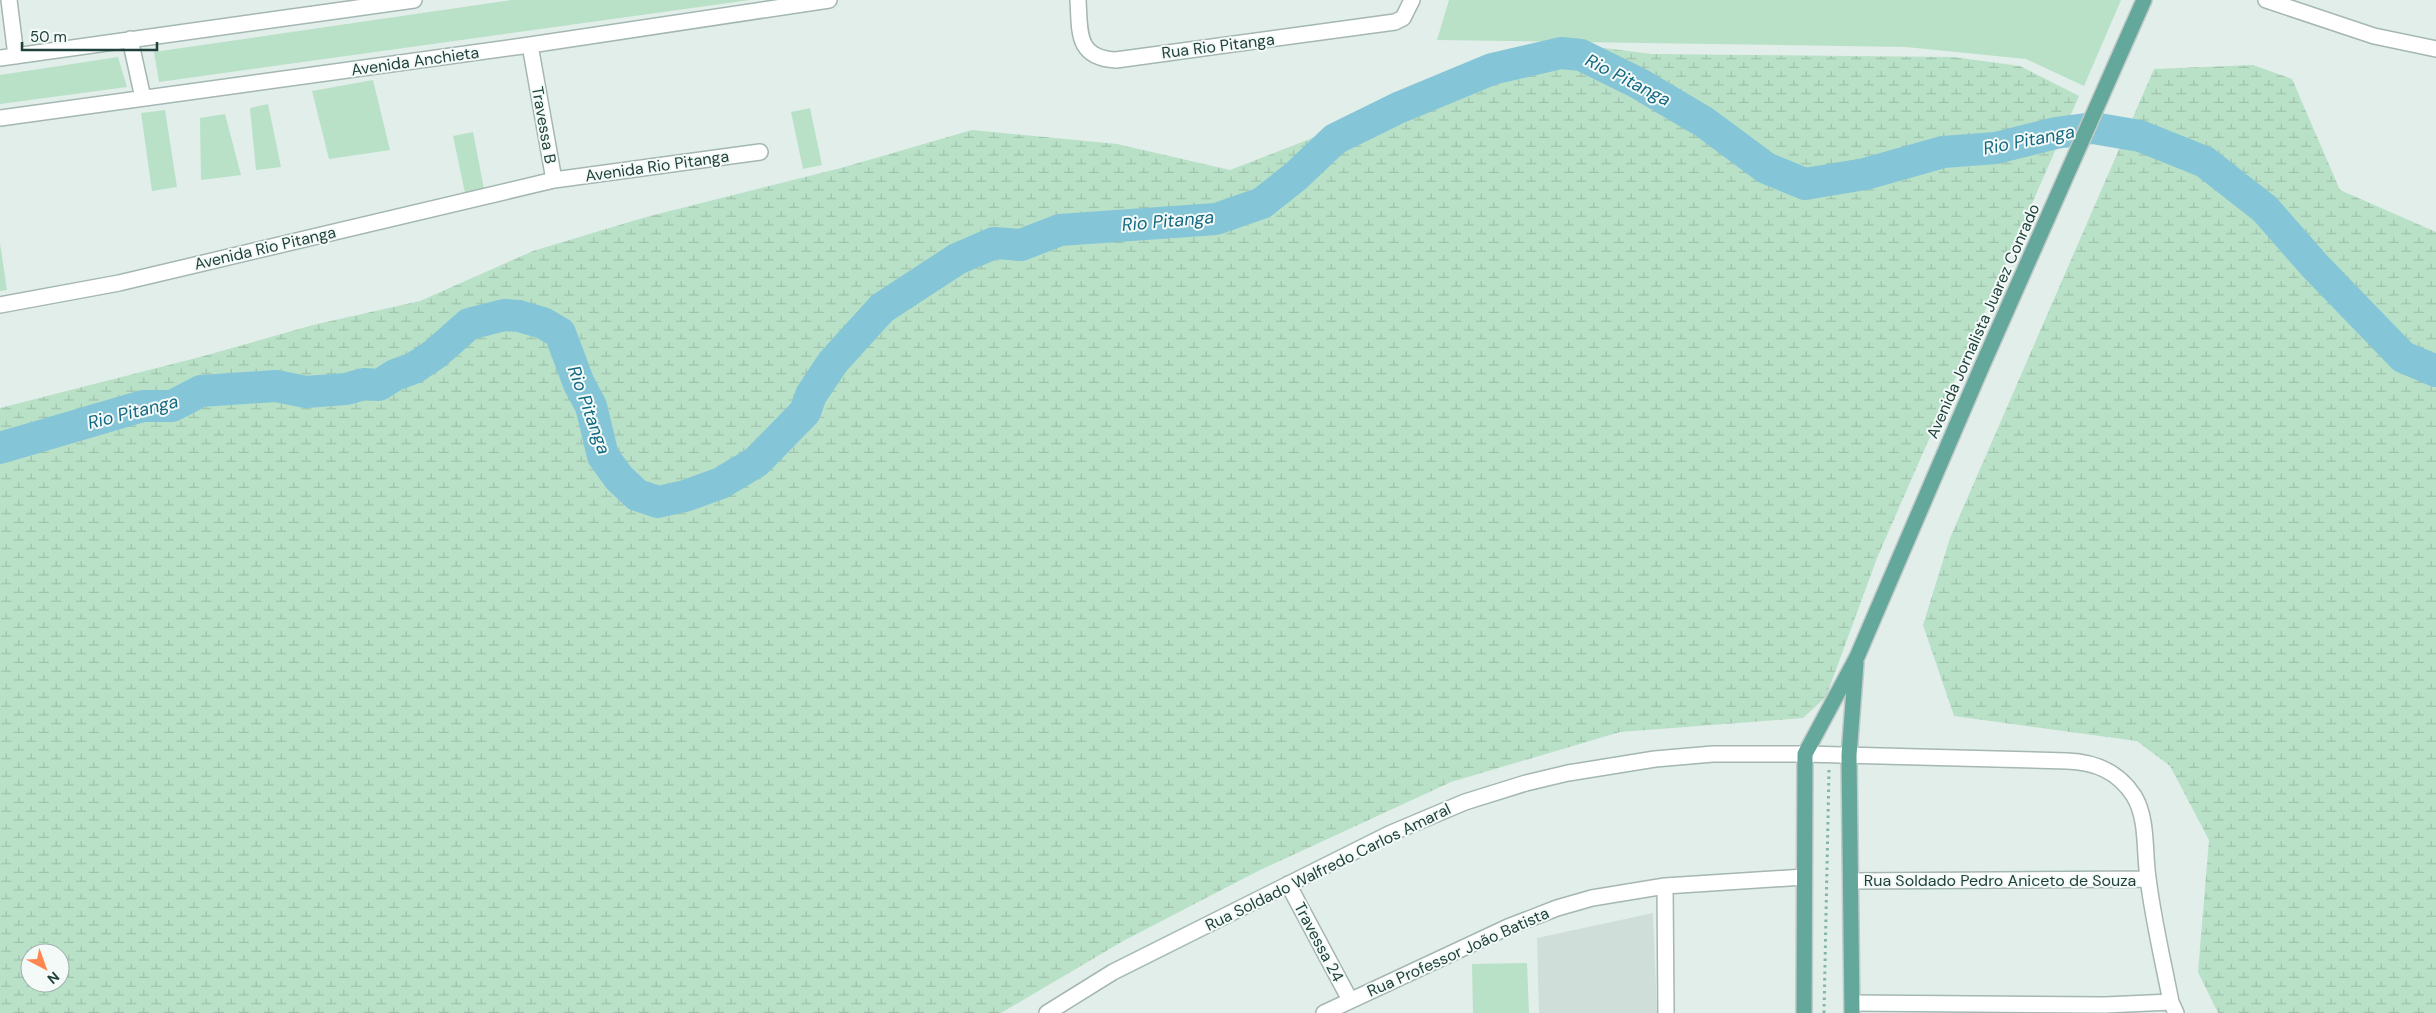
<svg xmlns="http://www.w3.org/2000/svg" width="2436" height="1013" font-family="'DM Sans',sans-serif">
  <defs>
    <pattern id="wetland-marsh" width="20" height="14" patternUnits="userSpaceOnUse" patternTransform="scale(1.25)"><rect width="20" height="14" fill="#b9e1c7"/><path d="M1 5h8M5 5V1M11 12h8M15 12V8" fill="none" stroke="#9fc2ac"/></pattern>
  </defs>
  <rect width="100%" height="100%" fill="#e2eeea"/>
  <path fill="#d0ded9" d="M1653 913 1657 1013H1539L1537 938Z"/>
  <path fill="#b9e1c7" d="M511 0H750L159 82 154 52Z
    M1449 0H2121L2084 86 2026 59 1906 47 1437 40Z
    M118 57 127 87 0 104V75Z
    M373 80 390 150 329 159 312 91Z
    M268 104 281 167 256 170 250 108Z
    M810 108 822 165 803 169 791 112Z
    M165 110 177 187 152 191 141 113Z
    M225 114 241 175 201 180 200 118Z
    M473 132 484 189 465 193 453 136Z
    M0 243 7 290 0 291Z
    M1527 963 1529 1013H1473L1472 964Z"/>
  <path fill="url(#wetland-marsh)" fill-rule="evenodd" d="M1556 42 1652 54 1953 57 2020 66 2079 96 1877 558 1826 697 1803 718 1620 732 1451 782 1260 870 1123 941 1001 1013H0V408L200 357 313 325 420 301 533 251 646 217 841 168 972 130 1117 144 1230 170 1325 133 1440 77ZM30 953H60V983H30Z
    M2253 65 2292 79 2340 190 2436 232V1013H2218L2198 972 2209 840 2170 766 2137 741 1954 716 1923 625 1950 538 2154 69Z"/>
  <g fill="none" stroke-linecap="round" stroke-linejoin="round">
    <path stroke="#85c5d8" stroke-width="32" d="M0 448 143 406H172L201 391 276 386 306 392 346 389 364 384 379 385 395 375 414 368 435 354 469 324 504 315 519 316 543 323 560 333 579 384 591 406 603 456 619 478 637 495 658 502 685 496 721 483 756 462 805 412 811 395 833 362 882 308 957 259 994 243 1021 245 1060 230 1216 219 1262 203 1296 176 1335 139 1398 108 1492 69 1561 53 1581 55 1638 83 1704 122 1766 168 1805 184 1865 174 1943 152 1996 148 2056 133 2093 128 2140 136 2205 162 2265 209 2315 266 2403 357 2436 371"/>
    <defs>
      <path id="minor" d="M9 0 16 56
        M1078 0C1080 32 1076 58 1116 60L1395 22 1403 18 1412 0
        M2266 0 2374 36 2436 49
        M130 39 143 98
        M0 58 414 0
        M0 118 530 45 829 0
        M554 180 760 152
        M0 305 119 283 554 180 530 45
        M1852 881 2148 879
        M1288 884 1350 1000
        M1665 886 1666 1013
        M1852 1003 2105 1005 2171 1002
        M1047 1013 1113 972 1389 834 1465 802 1526 783 1568 773 1655 759 1713 754H1805L2067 761C2095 762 2118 771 2134 796 2148 819 2144 852 2148 878 2153 919 2163 961 2171 1002L2176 1013
        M1324 1013 1508 927 1557 908 1592 898 1665 886 1804 877"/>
      <path id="major" d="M1804 1013 1805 754 1857 657 1982 366 2144 0
        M1852 1013 1849 755 1856 663"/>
    </defs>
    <use href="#minor" stroke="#a4b7b2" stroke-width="18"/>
    <use href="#major" stroke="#c1cac8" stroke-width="18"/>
    <path stroke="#80b5a8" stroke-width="3" stroke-dasharray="2.5 4" stroke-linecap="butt" d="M1824 1013 1829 770"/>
    <use href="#minor" stroke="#fff" stroke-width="15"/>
    <use href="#major" stroke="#63a89b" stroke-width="15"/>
  </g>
  <g text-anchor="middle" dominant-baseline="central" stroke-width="4" stroke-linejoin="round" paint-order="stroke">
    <g font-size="16" fill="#20413b" stroke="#f3faf7">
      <text transform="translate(1218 46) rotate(-7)">Rua Rio Pitanga</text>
      <text transform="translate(415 61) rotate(-8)">Avenida Anchieta</text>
      <text transform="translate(544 125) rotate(80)">Travessa B</text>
      <text transform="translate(657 166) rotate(-8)">Avenida Rio Pitanga</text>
      <text transform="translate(265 248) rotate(-13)">Avenida Rio Pitanga</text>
      <text transform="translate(1983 321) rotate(-66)">Avenida Jornalista Juarez Conrado</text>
      <text transform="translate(1328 867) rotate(-26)">Rua Soldado Walfredo Carlos Amaral</text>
      <text x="2000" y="880">Rua Soldado Pedro Aniceto de Souza</text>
      <text transform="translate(1319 942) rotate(62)">Travessa 24</text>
      <text transform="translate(1458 952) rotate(-24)">Rua Professor João Batista</text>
    </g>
    <g font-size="18" font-style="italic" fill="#146983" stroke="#f3faf7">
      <text transform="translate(1628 80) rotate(27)">Rio Pitanga</text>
      <text transform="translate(2029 140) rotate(-11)">Rio Pitanga</text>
      <text transform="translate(1168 221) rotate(-5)">Rio Pitanga</text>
      <text transform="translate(589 410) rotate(70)">Rio Pitanga</text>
      <text transform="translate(133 412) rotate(-14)">Rio Pitanga</text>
    </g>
  </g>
  <g transform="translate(45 968) rotate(139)"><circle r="24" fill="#f3faf7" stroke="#9fb0ac"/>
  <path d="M0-4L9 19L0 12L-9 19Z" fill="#ff874f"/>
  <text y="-8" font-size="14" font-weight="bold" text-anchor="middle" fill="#20413b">N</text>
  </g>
  <path d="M22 42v8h135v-8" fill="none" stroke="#20413b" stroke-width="2.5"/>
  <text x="30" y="42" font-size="15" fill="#20413b" stroke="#f3faf7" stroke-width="4" paint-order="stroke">50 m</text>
</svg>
